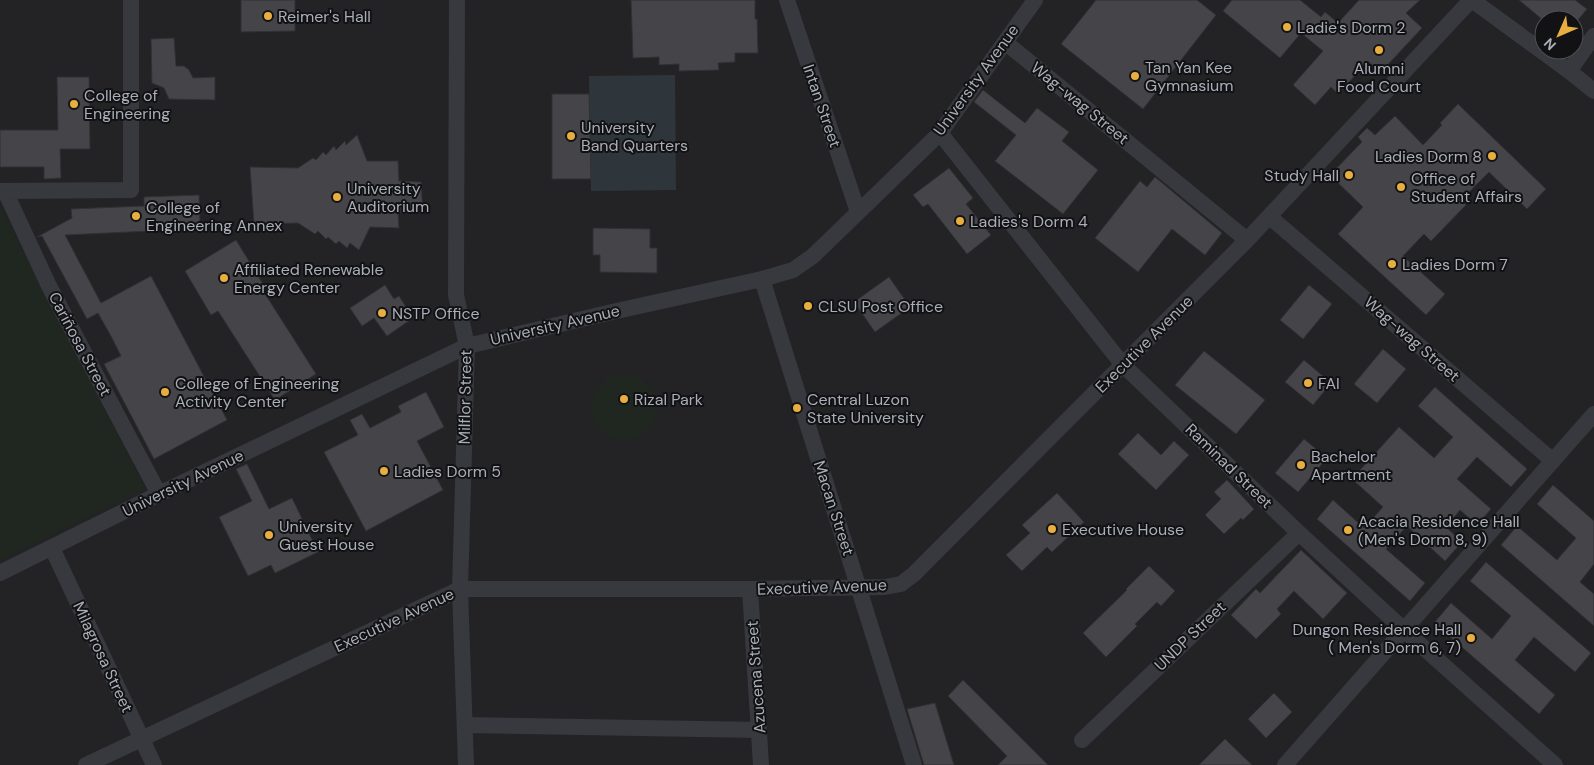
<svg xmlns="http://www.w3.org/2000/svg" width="1594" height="765" font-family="'DM Sans',sans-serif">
  <rect width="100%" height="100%" fill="#171719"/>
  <path fill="#232326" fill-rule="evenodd" d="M0 0H1594V765H0ZM1544 20H1574V50H1544Z"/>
  <path fill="#1f2720" d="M0 206 146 489 0 560Z
    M591 407a33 33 0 1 1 66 0a33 33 0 1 1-66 0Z"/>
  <path fill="#2e363c" d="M675 75 676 190 591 191 589 76Z"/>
  <path fill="#444449" stroke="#313135" d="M241 0H295V31L241 32Z
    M631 0H755V19H757L758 53H735V62L718 63 719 70 679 71V64L659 65V57L633 58Z
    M1096 0H1197L1216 15 1143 109 1061 44Z
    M1232 0H1300L1321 17 1325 12 1338 23 1359 0H1420L1406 13 1422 28 1380 73 1368 61 1338 94 1331 87 1315 105 1293 85 1323 51 1301 33 1280 58 1223 11Z
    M1519 0H1575L1587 9 1578 20H1543Z
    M174 38 176 66H184L189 70 193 78 215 77V100L169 99 164 88 152 83 151 39Z
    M57 77H89L90 149H60L61 178 44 179V167H0V130H58Z
    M983 90 1025 123 1037 108 1069 132 1062 141 1098 170 1063 214 995 161 1016 135 974 102Z
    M552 94H589L591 179H552Z
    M1458 104 1546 189 1527 209 1489 172 1461 200 1466 205 1431 241 1424 234 1403 256 1445 294 1426 315 1338 234 1363 207 1330 175 1362 142 1358 137 1367 128 1375 135 1395 116 1423 145 1442 125 1440 123Z
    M357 135 367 161H398L399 181 421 182 423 213H398L399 228 370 227 359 250 350 243 347 248 339 241 336 244 328 237 326 239 318 231 315 234 298 223 254 224 250 167 298 168 313 158 316 160 323 152 326 155 334 146 336 150 345 141 346 145Z
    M949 168 973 198 966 204 991 235 967 254 928 204 923 207 913 195Z
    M1155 177 1222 233 1205 255 1172 229 1138 272 1095 238 1140 181 1147 187Z
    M199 195 200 223 149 226 150 231 65 235 101 303 151 276 227 420 154 459 104 364 121 356 112 338 98 313 87 319 42 236 37 237 72 218 71 209 144 206V197Z
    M593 228 650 229V248H657V273L600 272V255H593Z
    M236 240 263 284 260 286 316 374 275 400 218 311 211 315 185 271Z
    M889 277 910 307 875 332 854 302Z
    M385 285 394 299 399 296 413 318 387 336 374 318 362 326 350 308Z
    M1309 285 1332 304 1303 339 1280 320Z
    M1383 349 1406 369 1377 403 1354 384Z
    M1204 351 1265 400 1236 434 1175 385Z
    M1304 360 1331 383 1313 405 1285 382Z
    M1435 387 1527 469 1511 487 1477 457 1457 479 1491 509 1477 525 1460 510 1446 527 1462 542 1445 561 1407 526 1386 549 1425 583 1410 601 1317 519 1333 500 1364 528 1383 507 1352 479 1399 427 1434 458 1453 437 1418 406Z
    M426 392 444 427 417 441 443 490 366 531 324 452 358 435 350 420 362 414 370 428 401 412 398 406Z
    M1138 433 1161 455 1174 441 1189 455 1156 490 1118 454Z
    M1304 439 1327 458 1298 492 1275 473Z
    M247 464 269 509 292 498 318 552 275 573 271 565 248 576 219 517 252 501 236 469Z
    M1227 480 1254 509 1243 520 1241 518 1224 534 1205 515 1221 499 1214 492Z
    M1553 485 1594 521V564L1580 582 1594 594V626L1501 545 1517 526 1557 560 1576 538 1537 504Z
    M1057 493 1084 522 1052 552 1047 547 1022 571 1006 555 1030 533 1022 525Z
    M1301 550 1347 593 1323 619 1294 591 1277 609 1281 614 1256 639 1231 615 1256 589 1260 593Z
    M1486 562 1591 653 1575 672 1534 637 1515 660 1555 695 1539 714 1434 623 1451 603 1492 639 1511 616 1470 581Z
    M1149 566 1175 591 1161 606 1157 602 1135 624 1137 626 1106 657 1083 633 1127 590 1126 589Z
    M963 680 1048 765H998L1007 756 948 696Z
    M1274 693 1292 712 1266 738 1248 719Z
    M935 703 954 765H924L907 709Z
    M1225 739 1252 765H1199Z"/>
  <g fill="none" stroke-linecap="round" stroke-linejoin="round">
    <path stroke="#38393e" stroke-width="16" d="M457 0 456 295 467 346 460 589 466 765
      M787 0 858 212
      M1472 0 1569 71 1594 91
      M1005 42 1247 240
      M1569 71 1594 36
      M940 133 1123 365 1299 533 1404 630 1555 765
      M0 191 131 190V0
      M5 191 49 286 159 494
      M1270 217 1553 461
      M762 279 914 765
      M52 548 154 765
      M0 573 159 494 467 346 612 312 762 279 793 270 813 256 940 133 1035 0
      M750 589 761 765
      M465 725 759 730
      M1082 740 1299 533
      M86 765 460 589H750L885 587 901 584 914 574 1247 240 1471 0
      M1285 765 1594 414"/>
  </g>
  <g fill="#e8ae40" stroke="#121214" stroke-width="2">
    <circle cx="268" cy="16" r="5"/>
    <circle cx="1287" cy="27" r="5"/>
    <circle cx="1379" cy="50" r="5"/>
    <circle cx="1135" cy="76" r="5"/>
    <circle cx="74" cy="104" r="5"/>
    <circle cx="571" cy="136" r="5"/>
    <circle cx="1492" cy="156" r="5"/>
    <circle cx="1349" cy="175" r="5"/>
    <circle cx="1401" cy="187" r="5"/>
    <circle cx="337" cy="197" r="5"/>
    <circle cx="136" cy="216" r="5"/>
    <circle cx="960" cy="221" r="5"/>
    <circle cx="1392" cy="264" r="5"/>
    <circle cx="224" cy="278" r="5"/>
    <circle cx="808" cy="306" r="5"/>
    <circle cx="382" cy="313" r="5"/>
    <circle cx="1308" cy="383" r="5"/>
    <circle cx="165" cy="392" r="5"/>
    <circle cx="624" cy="399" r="5"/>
    <circle cx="797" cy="408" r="5"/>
    <circle cx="1301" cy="465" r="5"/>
    <circle cx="384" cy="471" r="5"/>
    <circle cx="1052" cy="529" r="5"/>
    <circle cx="1348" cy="530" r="5"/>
    <circle cx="269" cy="535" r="5"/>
    <circle cx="1471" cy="638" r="5"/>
  </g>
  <g text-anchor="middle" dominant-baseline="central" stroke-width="4" stroke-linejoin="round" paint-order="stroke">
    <g font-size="16" fill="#aaaeb8" stroke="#121214" text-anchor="start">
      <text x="278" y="16">Reimer's Hall</text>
      <text x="1297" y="27">Ladie's Dorm 2</text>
      <text x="1145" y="67">Tan Yan Kee<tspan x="1145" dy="18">Gymnasium</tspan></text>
      <text x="1379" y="68" text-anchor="middle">Alumni<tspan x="1379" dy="18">Food Court</tspan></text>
      <text x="84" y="95">College of<tspan x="84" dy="18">Engineering</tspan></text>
      <text x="581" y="127">University<tspan x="581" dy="18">Band Quarters</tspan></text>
      <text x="1482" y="156" text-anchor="end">Ladies Dorm 8</text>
      <text x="1339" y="175" text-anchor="end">Study Hall</text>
      <text x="1411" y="178">Office of<tspan x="1411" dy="18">Student Affairs</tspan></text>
      <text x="347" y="188">University<tspan x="347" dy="18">Auditorium</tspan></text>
      <text x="146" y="207">College of<tspan x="146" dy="18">Engineering Annex</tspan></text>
      <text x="970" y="221">Ladies's Dorm 4</text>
      <text x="1402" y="264">Ladies Dorm 7</text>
      <text x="234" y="269">Affiliated Renewable<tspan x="234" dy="18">Energy Center</tspan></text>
      <text x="818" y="306">CLSU Post Office</text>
      <text x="392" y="313">NSTP Office</text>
      <text x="175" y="383">College of Engineering<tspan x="175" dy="18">Activity Center</tspan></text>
      <text x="1318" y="383">FAI</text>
      <text x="634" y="399">Rizal Park</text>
      <text x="807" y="399">Central Luzon<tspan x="807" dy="18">State University</tspan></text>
      <text x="1311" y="456">Bachelor<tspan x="1311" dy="18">Apartment</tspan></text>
      <text x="394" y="471">Ladies Dorm 5</text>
      <text x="1358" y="521">Acacia Residence Hall<tspan x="1358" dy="18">(Men's Dorm 8, 9)</tspan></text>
      <text x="279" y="526">University<tspan x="279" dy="18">Guest House</tspan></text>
      <text x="1062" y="529">Executive House</text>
      <text x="1461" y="629" text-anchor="end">Dungon Residence Hall<tspan x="1461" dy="18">( Men's Dorm 6, 7)</tspan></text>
    </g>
    <g font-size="16" fill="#aaaeb8" stroke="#121214">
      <text transform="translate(976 80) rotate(-54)">University Avenue</text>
      <text transform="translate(1080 103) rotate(39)">Wag-wag Street</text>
      <text transform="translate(822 106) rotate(71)">Intan Street</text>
      <text transform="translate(555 325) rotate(-13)">University Avenue</text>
      <text transform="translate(1412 339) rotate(41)">Wag-wag Street</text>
      <text transform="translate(80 344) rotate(62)">Cariñosa Street</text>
      <text transform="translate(1144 344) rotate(-45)">Executive Avenue</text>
      <text transform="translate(465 397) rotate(-89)">Milflor Street</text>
      <text transform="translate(1229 466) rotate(44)">Raminad Street</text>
      <text transform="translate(183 483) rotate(-26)">University Avenue</text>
      <text transform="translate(834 508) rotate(72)">Macan Street</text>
      <text transform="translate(822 587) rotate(-2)">Executive Avenue</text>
      <text transform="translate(394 620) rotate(-25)">Executive Avenue</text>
      <text transform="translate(1190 636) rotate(-44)">UNDP Street</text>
      <text transform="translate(103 657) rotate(65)">Milagrosa Street</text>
      <text transform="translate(756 677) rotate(-94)">Azucena Street</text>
    </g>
  </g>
  <g transform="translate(1559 35) rotate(225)"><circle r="24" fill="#121214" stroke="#4f5056"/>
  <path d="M0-4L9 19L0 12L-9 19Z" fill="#e8ae40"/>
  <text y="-8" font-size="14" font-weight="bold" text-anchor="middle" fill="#aaaeb8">N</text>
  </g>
</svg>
